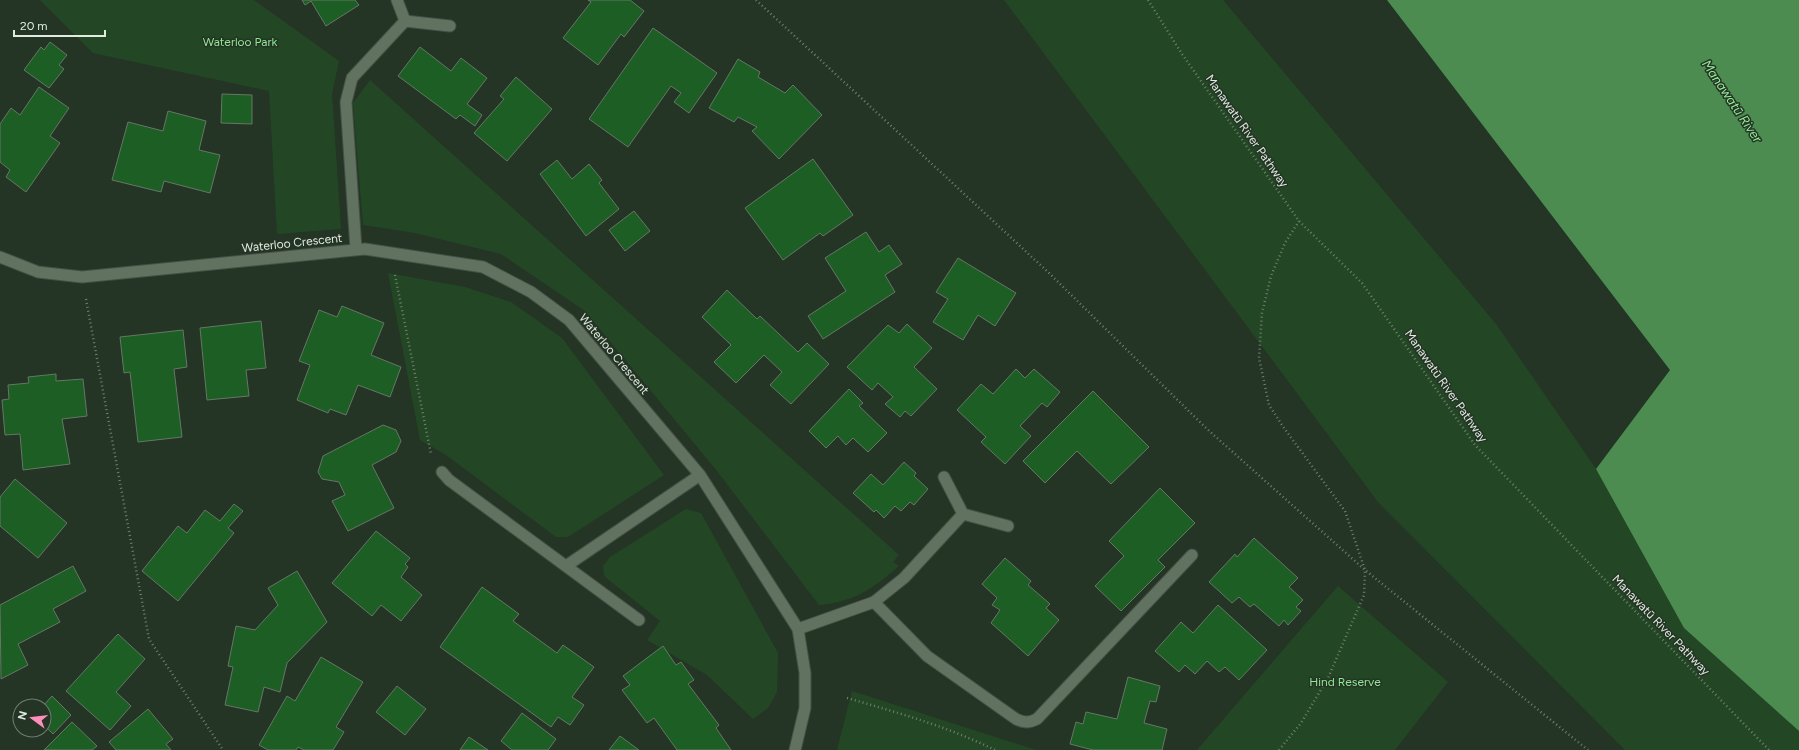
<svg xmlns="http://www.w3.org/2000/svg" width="1799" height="750" font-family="Figtree,sans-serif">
  <rect width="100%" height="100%" fill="#243425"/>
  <path fill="#234725" d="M40 0H254L339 61 332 94 341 229 277 234 269 91 93 53Z
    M1004 0H1223L1496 324 1596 469 1684 628 1799 731V750H1625L1378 502Z
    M370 80 899 555 893 562 899 566C871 590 856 601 819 605L717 471 585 311 501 254 415 233 363 225 353 103Z
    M388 273 465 287 511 302 562 338 664 475 568 537H556L446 455 420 440Z
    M686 509 701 513 778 653 777 692 768 708 753 719 707 675 647 640 660 621 604 576 603 566 610 557Z
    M1338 586 1448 682 1395 750H1197Z
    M852 691 1036 750H837Z"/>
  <path fill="#4c8c50" d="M1387 0H1799V731L1684 628 1596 469 1670 370Z"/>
  <path fill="#1c5e24" stroke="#676" d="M302 0H355L359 5 326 26 311 1 305 5Z
    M588 0H630L644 11 624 37 621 34 598 65 563 38 591 2Z
    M653 28 717 73 689 113 674 102 681 93 671 86 628 147 589 119Z
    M50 42 67 55 59 65 64 69 49 88 24 70 41 47 44 50Z
    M420 47 451 71 461 58 487 78 467 104 482 115 475 126 460 115 456 119 398 76Z
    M738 59 760 72 758 77 785 93 793 85 822 115 779 159 752 131 757 127 738 117 734 122 709 108Z
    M516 77 552 109 507 161 474 133 504 99 500 96Z
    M39 87 69 108 50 136 60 143 26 192 6 177 10 170 0 162V124L11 108 20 115Z
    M222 94 252 95V124L221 123Z
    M168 111 206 121 199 150 220 155 210 193 164 181 161 192 112 180 128 122 163 131Z
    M813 159 853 215 823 236 820 233 783 260 745 208Z
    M557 160 572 179 589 164 602 180 599 183 619 209 586 236 540 174Z
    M634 211 650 231 625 251 609 230Z
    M866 232 879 252 889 245 902 264 885 275 895 292 823 339 808 316 846 291 825 258Z
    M958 258 1016 293 995 326 978 315 963 340 933 322 948 299 936 292Z
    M727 290 757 319 760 316 798 352 807 343 829 364 791 404 770 385 782 372 764 355 736 383 714 362 731 345 702 317Z
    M342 306 384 323 371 355 401 367 390 397 358 385 346 415 330 409 328 413 297 400 310 365 299 361 319 310 337 317Z
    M261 321 266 368 246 370 249 396 207 400 200 328Z
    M907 324 932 348 914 367 937 389 911 416 905 411 900 417 885 404 893 397 878 383 872 390 847 367 888 325 899 333Z
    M183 330 187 367 174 369 182 437 138 442 130 372 124 373 120 337Z
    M1016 369 1025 378 1034 369 1060 392 1047 407 1042 403 1020 426 1031 436 1005 464 981 442 986 437 957 410 981 384 993 394Z
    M56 374V381L83 379 87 416 62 419 70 464 23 470 20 434 5 435 2 400 9 399 8 385 29 383 28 377Z
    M849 389 863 403 859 406 887 433 868 452 853 438 846 445 838 436 826 448 809 431Z
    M1093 391 1149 447 1111 484 1077 451 1045 483 1023 461Z
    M383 425 396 430 401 441 396 452 372 465 394 508 348 531 332 501 345 495 339 482 322 479 318 472 323 456Z
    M904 462 916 473 914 476 928 489 914 505 910 502 901 511 895 506 884 518 876 510 874 512 853 493 871 474 883 485Z
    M15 479 67 523 38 558 0 526V497Z
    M1160 488 1195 523 1158 560 1165 567 1121 611 1095 586 1124 556 1109 541Z
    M234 504 243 511 228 528 234 533 178 601 142 571 178 526 187 533 205 510 220 521Z
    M376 531 410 558 405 564 408 567 401 577 422 595 401 621 381 605 372 616 332 583Z
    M1254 538 1298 578 1289 587 1303 600 1296 607 1301 611 1288 625 1284 620 1279 626 1254 604 1250 607 1239 597 1232 603 1209 582 1235 554 1237 557Z
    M1005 558 1031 581 1028 585 1050 604 1046 608 1059 620 1028 656 991 623 1000 610 992 605 997 598 982 584Z
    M73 566 86 591 53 609 60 622 18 644 28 665 1 679 0 605Z
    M297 571 327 622 287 663 280 692 264 687 258 712 225 705 233 667 228 666 236 626 255 630 278 605 268 588Z
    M482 587 519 614 513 621 557 653 563 645 594 667 572 697 584 705 570 725 558 717 551 727 440 647Z
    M1218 605 1267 650 1239 680 1225 667 1219 672 1207 661 1195 674 1185 665 1179 672 1155 651 1181 622 1193 633Z
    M118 634 145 659 116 692 131 706 110 730 66 691Z
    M663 646 676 665 681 662 694 680 688 684 719 725 716 728 731 750H677L654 718 647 723 622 690 630 685 623 676Z
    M321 657 363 682 336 727 344 732 333 750H304L298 747 296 750H268L259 745 287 696 295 701Z
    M1128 677 1160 686 1156 702 1150 701 1144 723 1167 729 1162 750H1093L1070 744 1076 722 1083 724 1086 712 1117 719Z
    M397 686 426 709 405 735 376 712Z
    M52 696 71 715 53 734 44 725 43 706Z
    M148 709 173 739 166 744 171 750H116L109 742Z
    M522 713 556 739 548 750H512L501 741Z
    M72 722 97 746 92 750H44Z
    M620 736 639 750H609Z
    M469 737 488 750H460Z"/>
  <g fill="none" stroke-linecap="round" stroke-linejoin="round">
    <defs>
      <path id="service" d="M874 602 927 656 1016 719C1024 723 1029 723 1037 719L1192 555"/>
      <path id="minor" d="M405 21 450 26
        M356 249 346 102 352 78 405 21 397 0
        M0 257 38 272 82 277 365 249 483 267 531 292 569 320 700 475 798 629 805 673V708L795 750
        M442 472 449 480 639 620
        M963 514 1008 526
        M566 566 700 475
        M798 629 874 602 904 578 963 514 944 477"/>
    </defs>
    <use href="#service" stroke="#445145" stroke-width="13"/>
    <use href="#minor" stroke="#445145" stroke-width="13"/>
    <path stroke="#717f72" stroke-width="2.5" stroke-dasharray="1 3" stroke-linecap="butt" d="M756 0 1049 273 1207 429 1365 570 1588 750
      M1148 0 1182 54 1299 221 1362 283 1475 445 1769 750
      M395 275 431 454
      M86 299 149 639 223 750
      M847 698C899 713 946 726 995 750
      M1279 750 1301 723 1328 678 1364 595 1365 570 1345 511 1284 428 1269 405 1259 358 1262 313 1271 276 1285 243 1299 221"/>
    <use href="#service" stroke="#617261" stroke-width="11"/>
    <use href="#minor" stroke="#617261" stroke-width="11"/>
  </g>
  <g text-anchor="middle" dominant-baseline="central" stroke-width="3" stroke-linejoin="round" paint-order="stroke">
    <g font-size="12" fill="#91e894" stroke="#243425">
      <text x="240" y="42">Waterloo Park</text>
      <text x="1345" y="682">Hind Reserve</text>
    </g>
    <g font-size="12" fill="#e0eae0" stroke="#243425">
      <text transform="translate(1247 131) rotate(55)">Manawatū River Pathway</text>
      <text transform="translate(292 243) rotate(-6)">Waterloo Crescent</text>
      <text transform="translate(614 354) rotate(50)">Waterloo Crescent</text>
      <text transform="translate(1446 386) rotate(55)">Manawatū River Pathway</text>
      <text transform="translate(1661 625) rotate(46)">Manawatū River Pathway</text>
    </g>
    <g font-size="13" font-style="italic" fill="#95ec98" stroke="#243425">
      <text transform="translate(1732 101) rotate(56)">Manawatū River</text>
    </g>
  </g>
  <g transform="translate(32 718) rotate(285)"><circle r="19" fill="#243425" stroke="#6f7d70"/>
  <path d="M0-3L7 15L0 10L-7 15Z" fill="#fe8ebc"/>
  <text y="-6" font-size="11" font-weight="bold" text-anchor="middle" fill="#e0eae0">N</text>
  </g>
  <path d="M14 30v6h91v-6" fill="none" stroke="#e0eae0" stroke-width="2"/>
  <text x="20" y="30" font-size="12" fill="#e0eae0" stroke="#243425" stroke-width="3" paint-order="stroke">20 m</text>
</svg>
